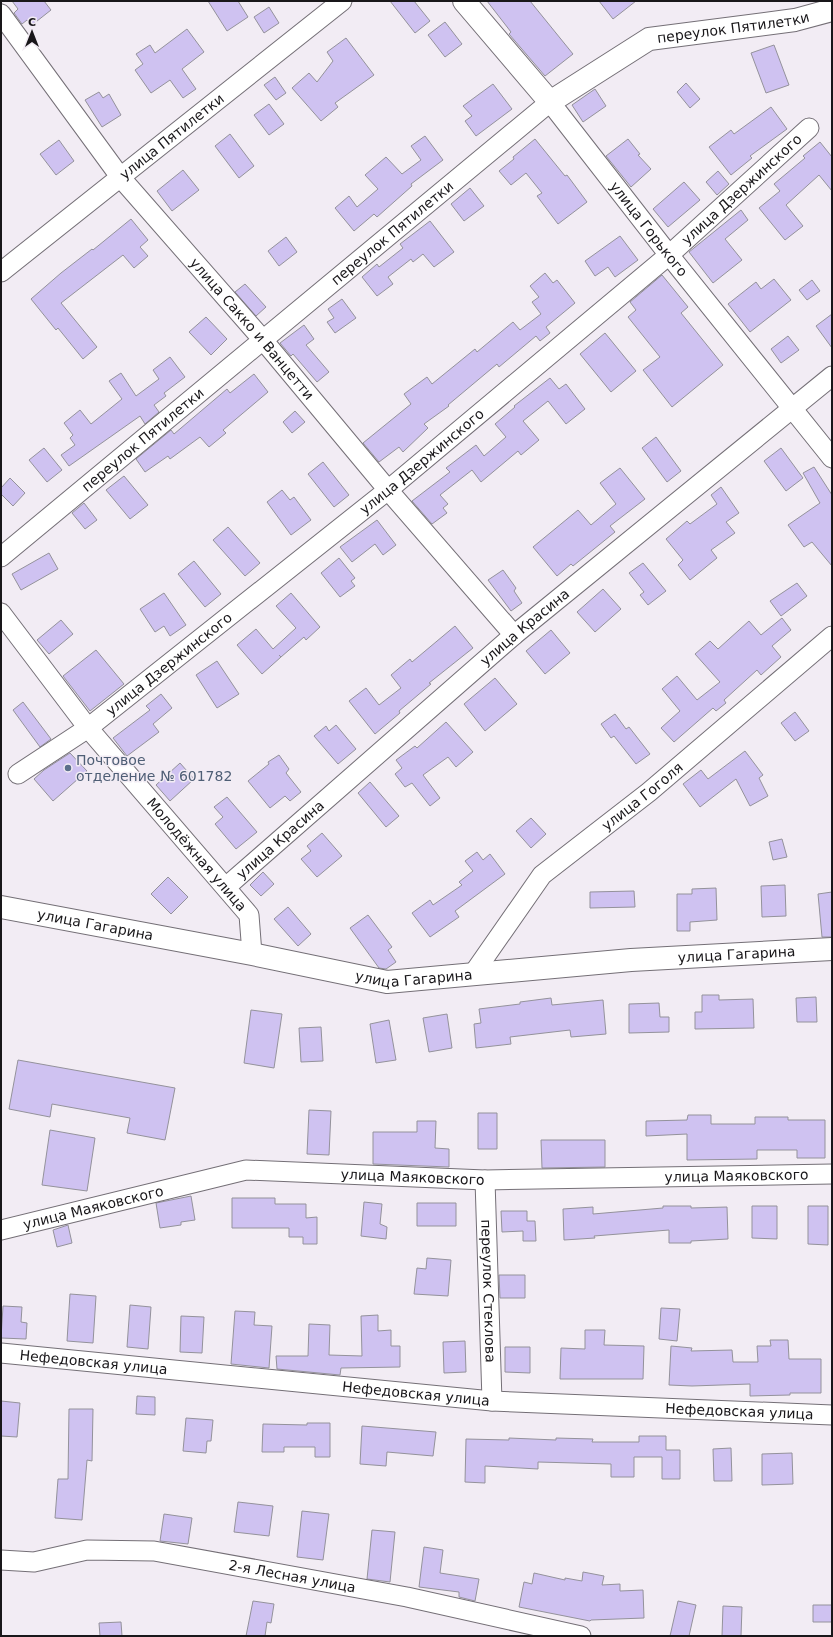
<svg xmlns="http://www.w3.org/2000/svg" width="833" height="1637" font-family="'DejaVu Sans',sans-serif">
  <rect width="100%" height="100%" fill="#f2ecf4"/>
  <path fill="#cfc2f1" stroke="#94929b" d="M12 1H44L51 10 32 25 27 20 22 24 14 13 18 9Z
    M208 1H238L248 17 227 31Z
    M390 1H414L430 21 415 33Z
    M487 1H530L573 54 545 76 509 34 511 32Z
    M599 1H636L613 19Z
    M269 7 279 23 264 33 254 17Z
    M445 22 462 44 445 57 428 35Z
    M187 29 204 52 182 69 196 89 183 98 170 80 151 93 135 70 143 64 136 54 150 45 155 53Z
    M346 38 374 75 335 103 338 107 321 121 292 88 309 73 317 82 333 61 327 52Z
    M774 45 789 85 766 93 751 53Z
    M275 77 286 93 276 100 264 85Z
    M686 83 700 99 690 108 677 92Z
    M493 84 512 109 476 136 465 121 472 116 463 106Z
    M595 89 606 106 583 122 572 105Z
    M99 92 103 98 109 94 121 115 102 127 85 100Z
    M269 104 284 124 269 135 254 115Z
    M771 107 787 129 750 156 752 158 731 175 709 147 731 130 734 134Z
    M230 134 254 166 239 178 215 146Z
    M425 136 443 160 411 184 412 186 377 217 374 214 354 231 335 208 349 196 357 207 378 189 365 175 386 157 402 174 421 160 411 146Z
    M535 139 565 176 567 175 587 202 558 224 537 196 542 193 526 173 511 185 499 171 514 159 513 157Z
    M628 139 640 154 638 155 651 169 631 187 606 156Z
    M59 140 74 161 56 175 40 154Z
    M820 142 832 157V191L819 175 786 205 803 226 785 240 759 208 780 191 774 184 805 158 803 156Z
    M183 170 199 190 172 211 157 191Z
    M718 171 729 184 717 195 706 182Z
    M684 182 700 200 668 227 653 209Z
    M470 188 484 206 464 221 451 204Z
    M741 210 748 220 725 239 742 260 713 283 689 252Z
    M131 219 148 240 140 247 148 256 134 268 123 255 61 303 97 347 83 359 58 328 56 330 31 299 61 273 92 249 93 250Z
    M430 221 454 252 434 267 423 254 413 262 411 259 388 277 393 284 377 296 362 277 377 264 379 267 403 248 400 244Z
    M620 236 638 260 615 277 608 267 595 276 585 261Z
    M286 237 297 252 279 266 268 251Z
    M545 273 553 283 557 280 575 303 546 327 550 333 540 341 536 336 499 367 497 364 448 405 449 406 424 424 428 428 403 452 399 447 379 462 363 443 411 404 404 394 427 377 432 384 475 349 477 352 513 322 520 330 541 314 532 302 539 297 530 286Z
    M662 275 688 307 681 313 723 365 672 407 643 370 660 357 628 317 636 310 630 302Z
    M774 279 791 300 750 332 728 304 756 282 761 289Z
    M812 280 820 291 807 300 799 290Z
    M245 284 266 307 256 316 235 292Z
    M342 299 356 318 335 333 327 322 334 318 328 309Z
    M832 314V348L816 326Z
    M206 317 227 339 211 355 189 332Z
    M304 325 314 339 306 345 329 372 317 382 293 354 291 356 280 343Z
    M605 333 636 371 611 392 580 354Z
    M788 336 799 350 781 363 771 349Z
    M170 357 185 377 164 393 166 396 154 405 159 412 145 424 140 416 69 466 61 455 75 445 70 438 73 435 64 423 80 410 91 424 122 399 109 381 121 373 136 396 159 379 153 370Z
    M254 374 268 392 223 430 226 433 209 447 200 437 170 459 168 456 145 472 136 459 171 430 174 434 227 389 230 393Z
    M550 378 559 389 566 384 585 409 566 424 548 401 523 421 539 440 521 455 518 451 481 482 472 470 440 495 448 504 443 508 447 513 432 524 412 501 450 472 446 468 476 445 484 456 506 437 495 424 515 407 514 406Z
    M295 411 305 422 292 433 283 422Z
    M656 437 681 471 667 482 642 448Z
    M44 448 62 470 47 482 29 460Z
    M781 448 803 478 786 491 764 461Z
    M323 462 349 495 334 507 308 474Z
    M814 467 832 495V566L812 542 804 547 788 525 820 503 803 473Z
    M620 468 645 499 610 526 615 532 573 566 571 564 557 576 533 547 578 510 591 525 616 504 600 483Z
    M124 476 148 505 130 519 106 490Z
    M10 478 25 493 13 506 1 494V488Z
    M721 487 739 513 726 522 735 533 711 550 717 558 690 580 678 565 683 560 666 539 687 521 690 524 717 504 711 495Z
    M282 490 290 500 294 497 311 520 291 535 267 502Z
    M84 503 97 520 85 529 72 513Z
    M377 520 396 545 383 555 375 544 352 562 340 547Z
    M228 527 260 563 245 576 213 540Z
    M49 553 58 569 21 590 12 574Z
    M339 558 355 578 351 581 355 586 340 597 321 573Z
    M194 561 221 594 205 607 178 574Z
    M643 563 666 591 648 605 640 595 644 592 629 573Z
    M503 570 516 588 514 591 522 603 511 611 488 580Z
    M797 583 807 596 781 616 770 601Z
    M603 589 621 609 595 632 577 612Z
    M164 593 186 625 170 636 164 626 155 632 140 609Z
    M291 593 320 627 306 640 304 637 281 657 279 655 281 657 262 674 237 645 256 629 273 649 296 628 276 606Z
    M782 618 791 630 772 646 781 657 761 675 757 670 724 700 726 703 716 711 713 708 674 742 661 728 680 711 662 689 677 676 697 700 720 682 695 654 710 641 718 649 749 621 761 635Z
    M61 620 73 634 49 654 37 640Z
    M455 626 473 648 429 683 431 684 399 711 400 713 375 734 349 701 366 688 379 705 401 688 391 675 410 659 412 662Z
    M551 630 570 653 545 674 526 651Z
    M96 650 124 684 90 711 63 676Z
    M217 661 239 694 217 708 196 675Z
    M495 678 517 704 485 731 464 704Z
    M161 694 172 708 153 724 159 732 127 756 113 738 150 710 146 706Z
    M23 702 51 739 40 747 13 710Z
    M795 712 809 731 795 741 781 723Z
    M615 714 626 729 629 727 650 754 636 764 614 736 611 738 601 724Z
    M446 722 473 752 456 767 448 757 423 775 440 798 430 806 412 783 405 787 395 774 402 768 396 760 415 746 417 748Z
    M336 725 356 749 338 764 314 736 326 726 329 731Z
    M745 751 763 775 759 778 768 796 750 806 736 779 700 807 683 784 701 770 708 779Z
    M70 753 87 771 53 801 34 779 44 770Z
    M279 755 289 769 286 773 301 792 290 801 285 796 270 808 248 781 269 764 268 762Z
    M180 763 194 779 170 801 156 785Z
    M370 782 399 816 386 827 358 793Z
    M227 797 257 832 236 849 215 824 223 817 214 807Z
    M531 818 546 834 531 848 516 831Z
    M322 833 342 856 317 877 301 859 311 851 307 846Z
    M782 839 787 857 773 860 769 842Z
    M477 852 483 860 490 854 505 874 455 911 459 917 430 937 412 913 430 900 433 905 462 885 459 882 473 871 465 861Z
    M263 872 274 884 261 896 250 885Z
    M168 877 188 897 171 914 151 894Z
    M785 885 786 916 762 917 761 886Z
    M716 888 717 920 690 922V931H677V894H692V889Z
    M634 891 635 907 590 908V892Z
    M832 892V937H822L818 894Z
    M288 907 311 934 298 946 274 919Z
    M368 915 392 947 388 950 396 962 386 969 379 968 350 928Z
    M702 995H719V1000L753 999 754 1028 695 1029V1012H702Z
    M816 997 817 1022H797L796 998Z
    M551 998 552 1005 603 1000 606 1034 571 1037 570 1030 510 1037 511 1044 476 1048 474 1024 481 1023 479 1009 520 1004V1002Z
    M659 1003 660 1017H669V1032L629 1033V1004Z
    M251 1010 282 1014 274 1068 244 1063Z
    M447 1014 452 1048 429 1052 423 1018Z
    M389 1020 396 1060 376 1063 370 1024Z
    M321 1027 323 1061 301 1062 299 1028Z
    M18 1060 175 1088 165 1140 127 1133 130 1118 52 1104 50 1117 9 1109Z
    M309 1110 331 1111 329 1155 307 1154Z
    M478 1113H497V1149H478Z
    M688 1115H711V1124H755V1117H788V1120H825V1158H797V1150H757V1159L687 1160V1134L646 1136V1121L687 1120Z
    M417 1121H436L435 1148 449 1149V1167L373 1164V1132H417Z
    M50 1130 95 1138 87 1191 42 1185Z
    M541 1140H605V1167L542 1168Z
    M191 1196 195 1220 181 1222V1225L160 1228 156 1203Z
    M232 1198H275V1204H306V1218L317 1217V1244H303V1237H289V1228H232Z
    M364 1202 382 1204 380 1224 387 1227 386 1239 361 1236Z
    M417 1203H456V1226H417Z
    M663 1206H691V1208L727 1207 728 1239 691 1241V1243H669V1230L594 1236 595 1238 564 1240 563 1209 593 1207V1214L663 1208Z
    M752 1206H777V1239L752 1238Z
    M808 1206H828V1245L808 1244Z
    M501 1211H527V1221H535L536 1241H523V1231L502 1232Z
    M68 1225 72 1243 57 1247 53 1230Z
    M427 1258 451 1260 448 1296 414 1294 417 1268 426 1269Z
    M499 1275H525V1298H500Z
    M70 1294 96 1296 93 1343 67 1341Z
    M130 1305 151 1307 148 1349 127 1347Z
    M3 1306 22 1307 21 1322 27 1323 26 1339 1 1338Z
    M661 1308 680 1309 677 1341 659 1339Z
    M235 1311 255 1312 254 1325 272 1326 269 1368 231 1364Z
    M378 1315V1331L391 1330V1346H400V1367L341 1368 340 1375 277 1369 276 1356H308L309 1324 330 1325 329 1355 362 1356 361 1316Z
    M181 1316 204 1317 202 1353 180 1352Z
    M585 1330H605L604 1345 644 1346 643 1379H560L561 1348 585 1349Z
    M770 1340H788L789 1359H821V1393H790V1395L750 1396V1384L692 1386 669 1385 671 1346 692 1348 691 1351 732 1350 733 1362H758L757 1346H771Z
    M465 1341 466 1372 444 1373 443 1342Z
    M505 1347H530V1373L505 1372Z
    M137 1396 155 1397V1415L136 1414Z
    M1 1401 20 1403 17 1437 1 1436Z
    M69 1409H93L92 1461 87 1460 82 1520 55 1518 58 1479H68Z
    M186 1418 213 1420 211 1441H207L206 1453 183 1451Z
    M307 1423H330V1457H315V1447H284V1452H262L263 1424 307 1425Z
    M362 1426 436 1432 433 1456 387 1452 386 1466 360 1464Z
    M639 1436H666V1450H680V1479H662V1457H634V1477H611V1464L538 1462V1469L485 1466V1483L465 1482 466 1439 509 1440V1438L556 1440V1438L593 1439 592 1442H639Z
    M731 1448 732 1481H714L713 1449Z
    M792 1453 793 1484 762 1485V1454Z
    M238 1502 273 1506 269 1536 234 1532Z
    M302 1511 329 1514 323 1560 297 1557Z
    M164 1514 192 1518 188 1544 160 1541Z
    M372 1530 395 1532 390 1582 367 1579Z
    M424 1547 443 1550 440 1573 479 1579 475 1601 459 1597V1592L419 1587Z
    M583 1572 604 1576 602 1585 620 1584V1591L643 1590 644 1618 591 1620 590 1621 519 1607 524 1582 532 1584 534 1573 565 1580V1578L582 1581Z
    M253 1601 274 1604 271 1623 267 1622 265 1636H246Z
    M678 1601 696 1605 689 1636H670Z
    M813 1605H832V1622H813Z
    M723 1606 742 1607 741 1636H722Z
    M121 1622 122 1636H100L99 1623Z"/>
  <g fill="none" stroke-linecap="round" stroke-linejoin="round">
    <defs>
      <g id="street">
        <path id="s1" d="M1 14 121 178 263 340 388 490 514 635"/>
        <path id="s2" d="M1 272 342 1"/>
        <path id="s3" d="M1 557 550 102 669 255 832 458"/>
        <path id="s4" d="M1 613 88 728 249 915 252 954"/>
        <path id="s5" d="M18 774 88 728 388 490 669 255 809 128"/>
        <path id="s6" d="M226 887 514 635 832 376"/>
        <path id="s7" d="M473 974 542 875 649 792 832 636"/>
        <path id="s8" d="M485 1180 492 1401"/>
        <path id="s9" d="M1 1230 246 1170 485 1180 832 1174"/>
        <path id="s10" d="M1 1353 492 1401 832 1415"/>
        <path id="s11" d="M1 1560 34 1562 87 1550 154 1551 407 1597 581 1636"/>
      </g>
      <g id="secondary">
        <path id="s12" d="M464 1 550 102 649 39 795 20 832 10"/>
        <path id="s13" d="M1 907 252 954 387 982 631 960 832 949"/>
      </g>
    </defs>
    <use href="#street" stroke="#746f76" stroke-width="21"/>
    <use href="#secondary" stroke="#746f76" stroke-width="24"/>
    <use href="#street" stroke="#fff" stroke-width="19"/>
    <use href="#secondary" stroke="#fff" stroke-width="22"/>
  </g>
  <circle fill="#5c6f8a" stroke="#f2ecf4" stroke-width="1.5" cx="68" cy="768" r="4"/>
  <g text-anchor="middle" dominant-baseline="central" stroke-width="3" stroke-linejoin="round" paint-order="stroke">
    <g font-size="14" fill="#19171a" stroke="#f2ecf4">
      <text stroke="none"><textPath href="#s12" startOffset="335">переулок Пятилетки</textPath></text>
      <text stroke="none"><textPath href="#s2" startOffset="218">улица Пятилетки</textPath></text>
      <text stroke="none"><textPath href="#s5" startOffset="931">улица Дзержинского</textPath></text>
      <text stroke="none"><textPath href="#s3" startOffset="874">улица Горького</textPath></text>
      <text stroke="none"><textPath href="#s3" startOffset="508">переулок Пятилетки</textPath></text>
      <text stroke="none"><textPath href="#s1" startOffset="403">улица Сакко и Ванцетти</textPath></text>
      <text stroke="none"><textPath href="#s3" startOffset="184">переулок Пятилетки</textPath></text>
      <text stroke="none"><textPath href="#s5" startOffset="511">улица Дзержинского</textPath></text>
      <text stroke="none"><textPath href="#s6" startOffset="396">улица Красина</textPath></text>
      <text stroke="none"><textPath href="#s5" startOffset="187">улица Дзержинского</textPath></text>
      <text stroke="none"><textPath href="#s7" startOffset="248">улица Гоголя</textPath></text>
      <text stroke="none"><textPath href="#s6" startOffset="72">улица Красина</textPath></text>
      <text stroke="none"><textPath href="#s4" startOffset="311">Молодёжная улица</textPath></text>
      <text stroke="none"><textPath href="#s13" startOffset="96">улица Гагарина</textPath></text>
      <text stroke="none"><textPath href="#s13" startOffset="744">улица Гагарина</textPath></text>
      <text stroke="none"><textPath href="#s13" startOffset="420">улица Гагарина</textPath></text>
      <text stroke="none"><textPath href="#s9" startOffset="743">улица Маяковского</textPath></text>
      <text stroke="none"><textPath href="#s9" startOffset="419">улица Маяковского</textPath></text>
      <text stroke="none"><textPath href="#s9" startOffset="95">улица Маяковского</textPath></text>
      <text stroke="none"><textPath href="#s8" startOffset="111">переулок Стеклова</textPath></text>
      <text stroke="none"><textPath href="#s10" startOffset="93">Нефедовская улица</textPath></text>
      <text stroke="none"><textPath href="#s10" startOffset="417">Нефедовская улица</textPath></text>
      <text stroke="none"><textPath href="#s10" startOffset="741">Нефедовская улица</textPath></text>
      <text stroke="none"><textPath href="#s11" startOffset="295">2-я Лесная улица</textPath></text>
    </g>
    <g font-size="14" fill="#4e5e75" stroke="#f2ecf4" text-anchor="start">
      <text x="76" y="760">Почтовое<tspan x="76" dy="16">отделение № 601782</tspan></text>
    </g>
  </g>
  <rect width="833" height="1637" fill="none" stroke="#19171a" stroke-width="4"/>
  <g transform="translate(32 32)" stroke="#f2ecf4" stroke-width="3" paint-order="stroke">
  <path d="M0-3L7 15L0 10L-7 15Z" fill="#19171a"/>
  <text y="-6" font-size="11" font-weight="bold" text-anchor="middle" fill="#19171a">С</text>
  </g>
</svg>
